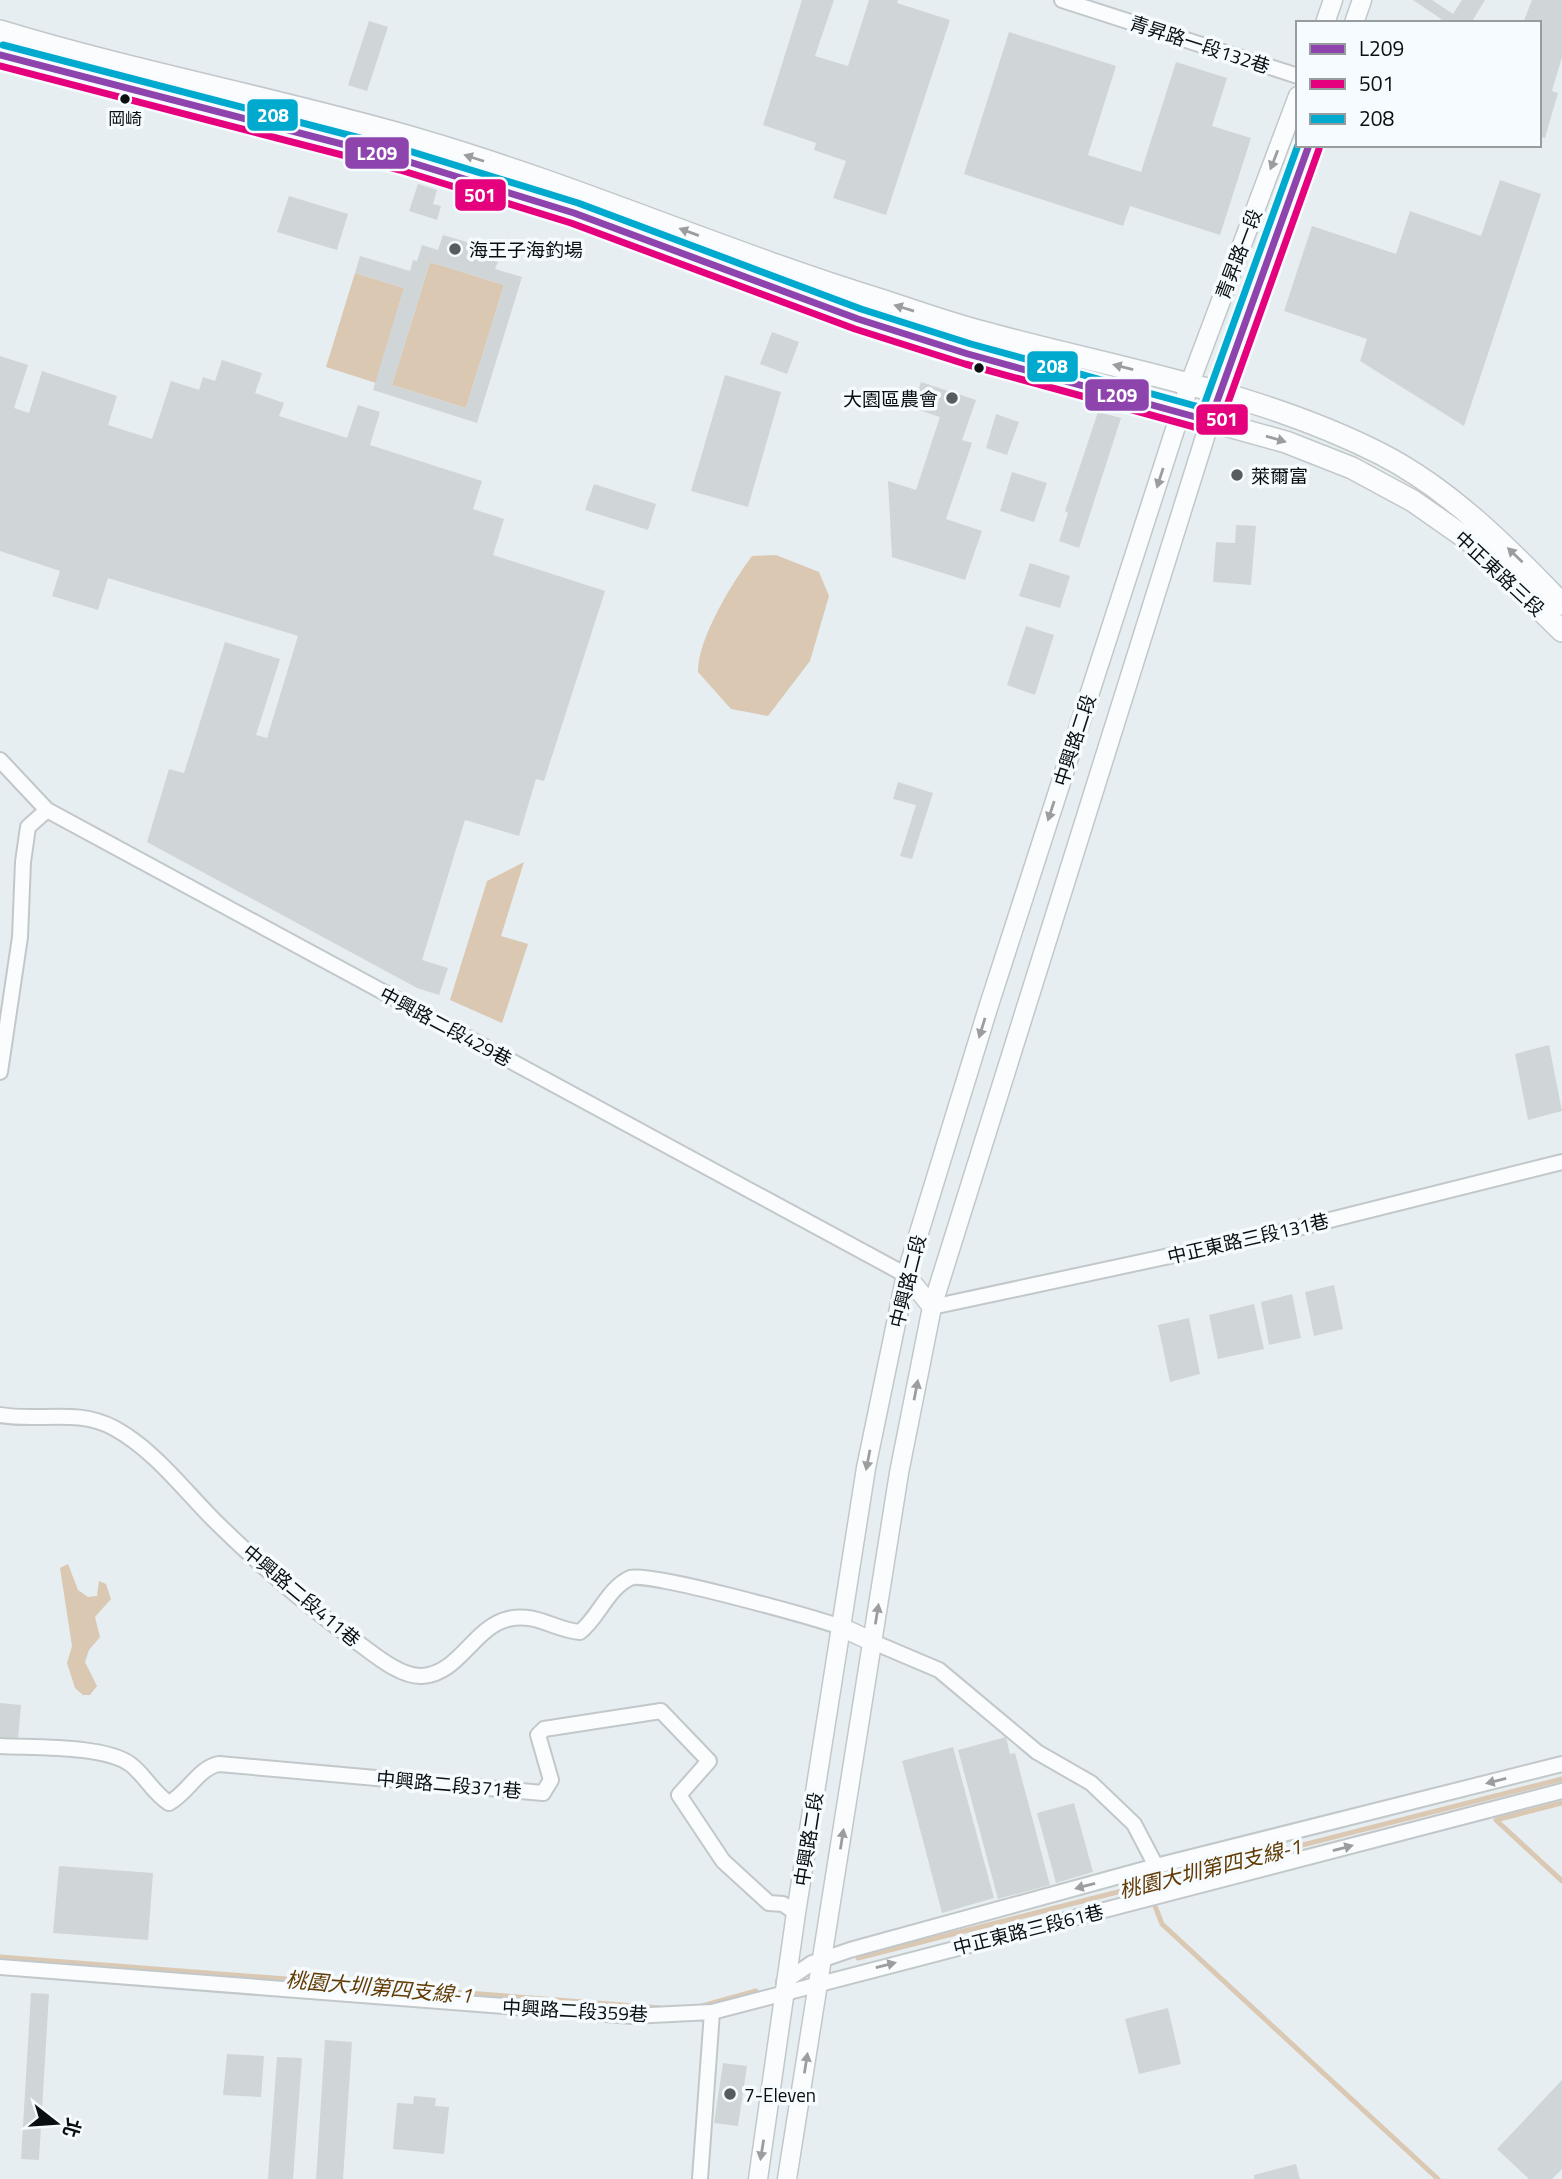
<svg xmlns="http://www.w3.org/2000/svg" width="1562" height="2179" font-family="'Titillium Web','Noto Sans TC',sans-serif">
  <rect width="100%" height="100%" fill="#e6eef1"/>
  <path fill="#dac8b3" d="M430 262 504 285 466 408 392 385Z
    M355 273 404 288 376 383 326 367Z
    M776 555 819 572 829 596 810 661 768 716 731 709 698 672C698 638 732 583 752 556Z
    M524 862 501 936 528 944 502 1023 450 1000 487 881Z
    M68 1564 78 1590 88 1597 97 1596 99 1581 106 1584 111 1599 95 1617 100 1637 89 1650 85 1662 97 1686 90 1695H83L75 1688 67 1663 72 1646 60 1568Z"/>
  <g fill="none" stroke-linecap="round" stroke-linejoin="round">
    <path stroke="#dac8b3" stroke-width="5" d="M1562 1803 1496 1820 1562 1881
      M1155 1906 1162 1924 1438 2179
      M0 1957 661 2008
      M858 1958 1562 1779
      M702 2006 756 1991"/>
  </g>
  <path fill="#d0d6d8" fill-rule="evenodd" d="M802 0H834L815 56 848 66 869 0H898L897 3 950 20 886 215 833 198 846 161 814 150 816 143 763 125Z
    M1413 0H1432L1453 14 1462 0H1485L1471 23H1447Z
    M1532 0H1562V57L1552 91 1558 93 1545 138 1539 136V23H1523Z
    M369 21 388 27 367 91 348 85Z
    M1009 32 1116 66 1088 155 1141 172 1176 62 1227 78 1212 126 1251 138 1220 235 1130 206 1123 226 964 174Z
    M1500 180 1541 194 1464 426 1360 361 1367 339 1284 311 1312 226 1396 254 1410 211 1481 236Z
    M418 184 437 190 433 204 441 206 437 220 409 211Z
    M289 196 348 214 337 250 277 232Z
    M443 235 470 243 467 252 498 262 495 269 522 277 477 423 373 390 404 288 355 273 360 256 410 271 413 260 417 261 422 245 438 250ZM430 262 504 285 466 408 392 385Z
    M772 332 799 342 787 374 760 364Z
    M0 356 28 365 14 408 29 413 42 371 117 396 108 425 152 439 171 381 199 390 203 377 215 381 222 360 262 373 255 393 284 403 279 416 347 438 358 405 380 412 370 445 482 481 473 509 504 519 493 555 605 591 544 781 536 779 519 836 465 820 422 960 448 968 439 995 417 988 147 842 169 769 184 773 225 642 280 659 256 735 267 738 298 636 108 578 98 610 52 596 60 571 0 551Z
    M725 375 781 392 748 507 691 491Z
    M921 382 976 400 962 440 972 443 946 519 982 531 965 580 892 557 888 481 916 490 940 417 913 408Z
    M1098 412 1121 418 1079 548 1059 541 1068 513 1065 511Z
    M996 414 1019 422 1007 455 986 448Z
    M1012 472 1047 483 1034 522 1000 511Z
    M594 484 656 504 648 530 585 510Z
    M1236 525 1256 526 1251 585 1213 582 1216 542 1235 543Z
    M1030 563 1070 576 1060 608 1019 596Z
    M1026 626 1054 635 1035 695 1007 685Z
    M898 782 933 793 912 859 900 856 916 805 893 799Z
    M1549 1045 1562 1111 1528 1120 1515 1054Z
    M1334 1285 1343 1329 1314 1336 1305 1292Z
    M1292 1294 1301 1338 1269 1345 1261 1302Z
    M1254 1304 1264 1349 1218 1359 1209 1315Z
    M1189 1318 1200 1374 1170 1382 1158 1325Z
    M0 1703 21 1705 18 1740 0 1738Z
    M1006 1737 1010 1754 1015 1753 1050 1885 998 1899 958 1750Z
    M953 1747 994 1898 942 1913 902 1761Z
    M1074 1803 1093 1872 1056 1883 1037 1813Z
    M59 1866 153 1873 148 1940 53 1933Z
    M31 1993 49 1994 39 2160 21 2159Z
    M1168 2008 1181 2064 1139 2074 1125 2019Z
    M325 2040 352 2042 343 2179H316Z
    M227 2054 264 2056 261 2097 223 2095Z
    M277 2057 302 2058 293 2179H268Z
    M723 2063 747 2066 738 2126 714 2123Z
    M1562 2080V2169L1552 2179H1529L1497 2149Z
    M414 2096 436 2098 435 2106 449 2107 444 2154 393 2149 397 2103 413 2104Z
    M1296 2164 1300 2179H1254V2175Z"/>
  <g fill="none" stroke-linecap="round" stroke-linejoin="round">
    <defs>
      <path id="minor" d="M1062 0 1298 76
        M0 760 47 810 906 1275
        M0 1072 20 937 23 862 28 827 47 810
        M932 1307 1286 1231 1562 1162
        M0 1415C39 1422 77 1408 114 1428 155 1450 186 1493 219 1525 263 1568 311 1609 361 1645 376 1656 401 1677 422 1676 459 1674 474 1627 508 1619 536 1612 554 1630 580 1632 599 1617 607 1589 630 1578 646 1570 814 1618 841 1627
        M873 1642 939 1670 1037 1752 1091 1783 1134 1824 1156 1866
        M0 1746C33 1748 104 1745 130 1764 145 1775 153 1793 169 1803 188 1793 198 1768 219 1764L543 1793 551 1780 538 1735 544 1729 661 1711 709 1761 679 1795 723 1861 769 1903 783 1904 796 1913
        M0 1967 632 2016 712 2012 1562 1791
        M784 1982 812 1963 850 1950 1156 1866 1562 1764
        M700 2179 712 2012"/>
      <path id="tertiary" d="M1325 23 1333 0
        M1354 23 1362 0
        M906 1275 932 1307
        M841 1627 873 1642
        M758 2179 796 1913 866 1468 906 1275 989 1005 1190 383 1298 96
        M787 2179 899 1473 932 1307 1210 421 1309 145"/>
      <path id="secondary" d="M0 31C138 73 279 99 417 139 575 185 725 252 881 300 915 311 950 324 986 333 1118 369 1257 391 1381 454 1451 490 1508 548 1562 604
        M0 55 403 160 574 213 858 319 968 354 1286 442 1352 468 1413 501 1470 541 1562 631"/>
    </defs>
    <use href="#minor" stroke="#c2c8ca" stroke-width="18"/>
    <use href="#tertiary" stroke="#c2c8ca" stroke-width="21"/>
    <use href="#secondary" stroke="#c2c8ca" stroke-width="24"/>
    <use href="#minor" stroke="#fbfcfd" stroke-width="14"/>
    <use href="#tertiary" stroke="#fbfcfd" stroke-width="18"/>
    <use href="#secondary" stroke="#fbfcfd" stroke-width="21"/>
    <defs>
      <path id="bus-1" d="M0 55 403 160 574 213 858 319 968 354 1210 421 1309 145"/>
      <path id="bus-2" d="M0 66 400 170 571 223 855 329 965 364 1209 431 1220 425 1319 149"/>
      <path id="bus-3" d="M3 45 406 150 578 203 861 309 971 344 1203 408 1298 145"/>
    </defs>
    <use href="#bus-1" stroke="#f5fbfe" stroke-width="12"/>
    <use href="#bus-2" stroke="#f5fbfe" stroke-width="12"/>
    <use href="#bus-3" stroke="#f5fbfe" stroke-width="12"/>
    <use href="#bus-1" stroke="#8e44ad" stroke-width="7"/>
    <use href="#bus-2" stroke="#e5007d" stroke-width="7"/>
    <use href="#bus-3" stroke="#00a9ce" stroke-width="7"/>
  </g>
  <defs><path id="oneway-solid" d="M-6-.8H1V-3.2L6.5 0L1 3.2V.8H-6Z" transform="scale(1.75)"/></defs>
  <g fill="#9b9d9f">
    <use href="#oneway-solid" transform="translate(474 158) rotate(-162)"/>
    <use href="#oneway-solid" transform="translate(1274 160) rotate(111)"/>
    <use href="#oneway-solid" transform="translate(689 232) rotate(-160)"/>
    <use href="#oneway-solid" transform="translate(904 308) rotate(-163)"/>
    <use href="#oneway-solid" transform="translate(1123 367) rotate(-166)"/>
    <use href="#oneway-solid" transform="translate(1276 439) rotate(16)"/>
    <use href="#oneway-solid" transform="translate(1160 478) rotate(108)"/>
    <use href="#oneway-solid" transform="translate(1515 555) rotate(-136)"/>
    <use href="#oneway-solid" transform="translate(1051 811) rotate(108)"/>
    <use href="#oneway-solid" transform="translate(982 1028) rotate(107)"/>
    <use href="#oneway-solid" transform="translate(916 1390) rotate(-79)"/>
    <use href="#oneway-solid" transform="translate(868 1460) rotate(101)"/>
    <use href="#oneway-solid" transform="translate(877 1614) rotate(-81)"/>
    <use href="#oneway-solid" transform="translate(1496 1781) rotate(166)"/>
    <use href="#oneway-solid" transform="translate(842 1839) rotate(-81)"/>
    <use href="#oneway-solid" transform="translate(1343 1848) rotate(-15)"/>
    <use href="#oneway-solid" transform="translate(1085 1886) rotate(165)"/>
    <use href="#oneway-solid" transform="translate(886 1965) rotate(-14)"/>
    <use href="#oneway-solid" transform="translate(806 2063) rotate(-81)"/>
    <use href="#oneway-solid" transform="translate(762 2150) rotate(99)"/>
  </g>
  <g fill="#0a0f11" stroke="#f5fbfe" stroke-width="2.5">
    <circle cx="125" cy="99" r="6"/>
    <circle cx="979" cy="368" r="6"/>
  </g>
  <g fill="#575d5f" stroke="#f5fbfe" stroke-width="2.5">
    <circle cx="455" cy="249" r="7"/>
    <circle cx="952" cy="398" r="7"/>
    <circle cx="1237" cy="475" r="7"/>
    <circle cx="730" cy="2094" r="7"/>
  </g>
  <g text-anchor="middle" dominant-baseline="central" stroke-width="7" stroke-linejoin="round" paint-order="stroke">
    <g font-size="17" fill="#0a0f11" stroke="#f5fbfe">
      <text x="125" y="119">岡崎</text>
    </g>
    <g font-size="19" fill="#0a0f11" stroke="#f5fbfe">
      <text transform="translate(1200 44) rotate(18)">青昇路一段132巷</text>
      <text transform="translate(1238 254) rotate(-69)">青昇路一段</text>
      <text transform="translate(1500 573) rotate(43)">中正東路三段</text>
      <text transform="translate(1074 740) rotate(-72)">中興路二段</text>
      <text transform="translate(446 1026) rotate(28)">中興路二段429巷</text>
      <text transform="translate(1248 1238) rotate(-13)">中正東路三段131巷</text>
      <text transform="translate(907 1281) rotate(-76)">中興路二段</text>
      <text transform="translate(302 1595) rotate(40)">中興路二段411巷</text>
      <text transform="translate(449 1784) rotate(5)">中興路二段371巷</text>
      <text transform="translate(808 1839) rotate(-81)">中興路二段</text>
      <text transform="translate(1028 1929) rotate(-14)">中正東路三段61巷</text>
      <text transform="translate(575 2010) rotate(3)">中興路二段359巷</text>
    </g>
    <g font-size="19" fill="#0a0f11" stroke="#f5fbfe" text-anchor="start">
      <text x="469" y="249">海王子海釣場</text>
      <text x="938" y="398" text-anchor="end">大園區農會</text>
      <text x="1251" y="475">萊爾富</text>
      <text x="744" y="2094">7-Eleven</text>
    </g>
    <g font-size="21" font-style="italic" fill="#633b04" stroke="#f5fbfe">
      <text transform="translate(1210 1868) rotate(-14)">桃園大圳第四支線-1</text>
      <text transform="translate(379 1987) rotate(5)">桃園大圳第四支線-1</text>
    </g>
  </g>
  <g stroke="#f5fbfe" stroke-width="2.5">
    <rect x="246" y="98" width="53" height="34" rx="7" fill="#00a9ce"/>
    <rect x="344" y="136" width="66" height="34" rx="7" fill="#8e44ad"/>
    <rect x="454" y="178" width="53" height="34" rx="7" fill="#e5007d"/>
    <rect x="1026" y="350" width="53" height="33" rx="7" fill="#00a9ce"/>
    <rect x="1084" y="378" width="66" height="34" rx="7" fill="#8e44ad"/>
    <rect x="1195" y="403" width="54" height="33" rx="7" fill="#e5007d"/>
  </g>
  <g font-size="19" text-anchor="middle" font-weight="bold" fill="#fff">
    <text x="273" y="122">208</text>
    <text x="377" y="160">L209</text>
    <text x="480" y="202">501</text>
    <text x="1052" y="373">208</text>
    <text x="1117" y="402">L209</text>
    <text x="1222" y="426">501</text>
  </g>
  <rect x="1296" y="21" width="245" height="126" fill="#f5fbfe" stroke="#979d9f" stroke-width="2"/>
  <rect x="1310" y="44" width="35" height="10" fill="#8e44ad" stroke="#979d9f" stroke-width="2"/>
  <text x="1359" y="56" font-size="21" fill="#0a0f11">L209</text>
  <rect x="1310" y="79" width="35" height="10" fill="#e5007d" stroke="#979d9f" stroke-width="2"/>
  <text x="1359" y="91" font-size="21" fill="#0a0f11">501</text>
  <rect x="1310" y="114" width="35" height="10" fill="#00a9ce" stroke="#979d9f" stroke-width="2"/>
  <text x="1359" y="126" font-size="21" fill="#0a0f11">208</text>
  <g transform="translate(56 2123) rotate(107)" stroke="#f5fbfe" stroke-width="5" paint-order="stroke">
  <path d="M0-5L12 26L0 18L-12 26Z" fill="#0a0f11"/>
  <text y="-10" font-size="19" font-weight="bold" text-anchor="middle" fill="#0a0f11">北</text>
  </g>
</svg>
